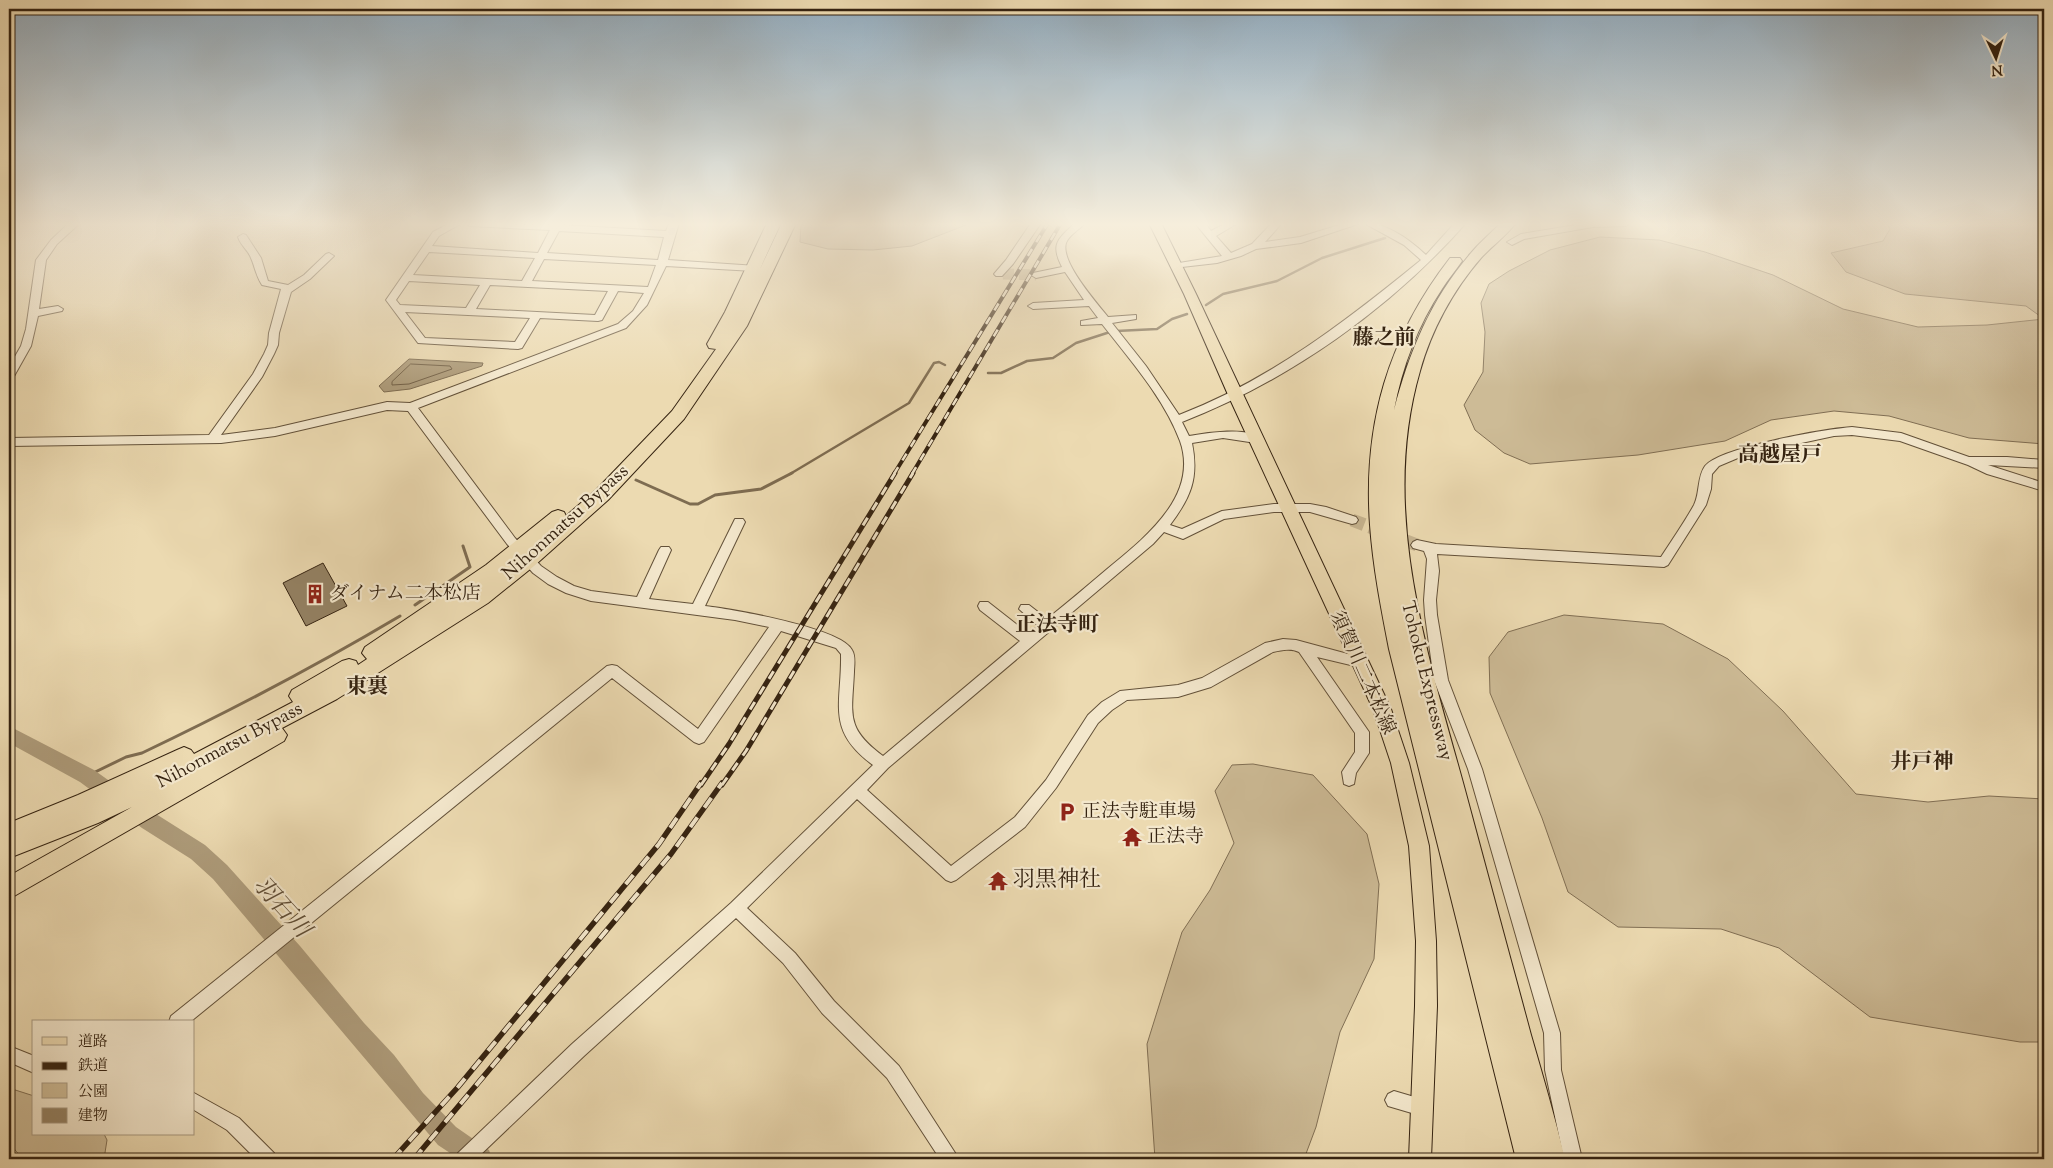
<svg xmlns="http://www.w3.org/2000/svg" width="2053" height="1168" font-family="'Sorts Mill Goudy','Noto Serif JP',serif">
  <rect width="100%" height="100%" fill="#ecdab1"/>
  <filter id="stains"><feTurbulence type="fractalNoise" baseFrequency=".004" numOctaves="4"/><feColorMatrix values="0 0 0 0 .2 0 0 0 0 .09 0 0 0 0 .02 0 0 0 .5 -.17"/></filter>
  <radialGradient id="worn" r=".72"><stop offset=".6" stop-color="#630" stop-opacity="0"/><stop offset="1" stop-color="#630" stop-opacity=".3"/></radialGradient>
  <path fill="#cdbb96" stroke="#816f54" d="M801 223H971L912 246 873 250 828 249 800 242Z
    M1887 223H2044V319L2026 306 1905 294 1846 272 1831 253 1883 241 1890 229Z
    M1600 237 1659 240 1705 252 1773 275 1843 309 1918 327 1987 325 2044 319V444L1969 438 1889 416 1834 411 1771 420 1725 441 1638 455 1530 464 1504 453 1475 430 1464 405 1483 372 1485 332 1481 303 1489 284 1509 271 1550 250Z
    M1564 615 1663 624 1728 659 1783 711 1856 794 1928 802 1989 796 2044 799V1042H2020L1870 1017 1779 948 1721 929 1618 927 1568 892 1542 818 1490 693 1489 657 1508 632Z
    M1253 764 1313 775 1367 834 1379 884 1374 959 1340 1032 1316 1127 1304 1159H1155L1147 1044 1182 932 1210 890 1234 843 1215 791 1232 765Z
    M9 1088 34 1096V1134H104L107 1140 104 1159H23L9 1143Z"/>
  <path fill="#ae9c7b" stroke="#7e6c51" d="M409 359 483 363 482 366 410 389 384 392 379 386Z"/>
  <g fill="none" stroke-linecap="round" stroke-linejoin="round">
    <path stroke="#726046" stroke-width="1" d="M411 364 450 366 452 369 409 384 392 385V382Z"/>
    <path stroke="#7e6c51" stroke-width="2.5" d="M1206 305 1223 294 1277 281 1322 258 1385 238
      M1116 331 1157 329 1172 319 1187 314
      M988 373H1001L1027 361 1053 358 1076 343 1110 332
      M790 474 909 403 934 363 939 362 945 365"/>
    <path stroke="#7e6c51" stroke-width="3" d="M636 480 690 504H698L715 495 761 489 792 473
      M415 605 470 567 463 546
      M87 776 126 757 142 753C230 711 316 666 400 616"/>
    <path fill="#ae9c7b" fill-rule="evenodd" d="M9 726 94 770 156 814 205 845 227 865 300 946 364 1023 394 1055 423 1093 456 1127 489 1150 492 1159H459L438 1145 213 879 191 859 142 828 80 782 9 743Z"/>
  </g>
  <path fill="#948264" stroke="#352311" d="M323 563 347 606 306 626 283 583Z"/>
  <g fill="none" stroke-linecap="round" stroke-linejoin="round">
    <path stroke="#c7b591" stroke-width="11" stroke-dasharray="11 5" stroke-linecap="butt" d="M1003 274 1036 275"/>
    <path stroke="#c7b591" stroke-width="13" stroke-dasharray="13 6" stroke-linecap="butt" d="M1352 520 1417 545"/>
    <defs>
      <path id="minor" d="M69 223H80L57 244 46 260 39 309 58 306 63 309 62 311 38 316 31 346 13 378 9 379V367L21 346 26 329 36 260 51 240Z
        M450 223H462L439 236 432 246 538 253 550 230 470 226 465 223 553 225 554 223H564L562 225 666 231 669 223H679L668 260 757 266 759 268 754 271 666 266 647 305 626 328 418 408 515 538 541 566 557 577 574 586 591 591 637 597 659 550 661 547H669L671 550 649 599 693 604 735 519H743L745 522 705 606C731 609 842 628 852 650 856 656 854 666 854 672 852 715 845 728 883 756L1020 641 980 610 978 606 980 602H988L1029 634 1038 626 1019 609 1021 605H1029L1047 619C1067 603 1086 587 1106 570 1142 540 1200 497 1180 441 1164 398 1130 360 1102 324L1081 325V321L1098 318 1089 306 1033 309 1028 306 1033 303 1084 300 1065 272 1036 278 1031 275 1033 273 1062 267C1050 244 1058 239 1075 223H1085C1079 230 1069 235 1066 243 1060 262 1097 303 1108 317L1136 315V319L1112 323 1146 366 1179 415C1270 380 1345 322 1421 260L1404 245 1364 223C1388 223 1410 240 1426 255L1454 224 1466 223C1390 309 1290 380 1182 422L1189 436C1204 433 1251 426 1262 439L1256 443 1223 438 1192 443C1199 478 1191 497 1170 525L1182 529 1222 511 1274 504H1310L1326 507 1356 517 1358 520 1356 523 1352 524 1310 512H1274L1224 519 1183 539 1164 532 1153 544 888 768 867 790 951 866 1015 817 1046 780 1088 715 1102 702 1120 691 1178 685 1202 678 1265 643 1283 639 1296 640 1359 657 1364 658 1366 662 1364 666 1359 667 1317 657 1369 732V753L1356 773 1354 784 1349 786 1344 784 1342 772 1355 752V733L1299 652C1291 648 1282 650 1273 652L1211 687 1178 697 1127 700 1112 710 1098 723 1056 788 1025 827 956 880 951 882 946 880 857 799 747 908 795 953 834 1001 899 1066 959 1159H940L887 1078 822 1013 783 963 736 918 584 1056 476 1159H455L458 1153 572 1044 731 903 873 765C825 730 842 704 841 654L836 648 781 631 704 742 699 744 694 742 612 678 190 1022H169L171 1016 607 666 612 665 617 666 698 729 769 627 735 620 591 601 566 593 548 584 533 573 507 544 408 411 387 410 275 436 221 443 9 446V438L209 435 253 374 264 354 268 345 269 333 281 289 262 285C256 276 255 267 251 258 248 250 241 246 238 237L243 234 246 235 261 258 268 281 288 285 304 275 326 254 329 253 334 256 310 279 291 292 279 333 278 345 274 354 262 377 221 435 275 428 387 402 410 403 618 324 633 311 644 293 618 291 602 320 598 321 540 318 522 348 518 349 418 343 386 300 433 232ZM559 231 664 237 658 260 547 253ZM429 252 535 258 522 281 413 275ZM544 259 656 265 648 287 532 281ZM409 281 480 285 466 308 400 305 396 300ZM490 285 608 291 595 315 476 309ZM405 312 530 318 515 342 425 338Z
        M1031 223H1041L1013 264 1002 276H996L994 274 1006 260Z
        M1195 223H1205L1211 231 1226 223H1238L1216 236 1231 253 1252 244 1272 223H1282L1265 242 1300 237 1346 223H1361L1301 243 1256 249 1241 256 1217 263 1173 268V264L1222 256Z
        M1578 223H1631L1626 226 1593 227 1524 239 1512 245 1507 242 1521 234 1576 225Z
        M1852 427 1901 433 1969 457H2007L2044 460V468L1988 465 2044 483V491L1987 474 1968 465 1900 441 1852 435 1834 436 1745 455 1719 466 1712 474 1711 489 1706 505 1668 565 1664 567 1437 554 1439 571 1436 600 1437 615 1448 680 1482 769 1560 1033 1561 1070 1582 1159H1564L1545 1070 1544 1033 1468 769 1434 680 1425 615 1424 600 1427 559 1424 551 1413 548 1411 545 1413 542 1417 540 1436 544 1661 557C1672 540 1684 523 1694 505 1700 493 1697 477 1705 466 1720 447 1826 429 1852 427Z
        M9 1046 34 1056V1073L9 1062Z
        M1394 1091 1428 1101 1431 1107 1428 1113 1422 1116 1388 1106 1385 1100 1388 1094Z
        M194 1093 239 1118 274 1153 277 1159H256L227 1130 194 1110Z"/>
      <path id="major" d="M1149 223H1161L1196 294 1391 709 1409 763 1429 846 1436 941 1437 1006 1431 1159H1409L1415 1006 1416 941 1409 846 1391 763 1373 709 1229 397 1184 294Z"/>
      <path id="highway" d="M767 223H781L760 269 782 223H796L747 326 684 419 608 500 534 566 488 603 337 699 282 728 287 735 284 741 9 899V876L132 807 98 823 9 858V823L78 795 177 750 184 747 191 750 194 754 293 702 289 696 292 690 342 661 349 659 356 661 358 665 367 659 362 653 365 647 486 565 552 512 558 510 564 512 566 516 596 490 672 411 716 349 709 348 707 344 725 312Z
        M1501 223H1516C1506 236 1492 246 1481 258 1453 290 1431 331 1420 371 1379 512 1428 654 1465 790 1487 872 1509 953 1531 1035 1543 1076 1555 1118 1565 1159H1516L1389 649C1381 608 1373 567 1370 525 1363 424 1388 338 1450 258H1460L1462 261C1456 270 1448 279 1442 289 1418 325 1402 367 1394 410 1409 352 1431 299 1471 253 1480 242 1491 233 1501 223Z"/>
    </defs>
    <use href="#minor" stroke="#635139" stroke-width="2"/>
    <use href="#major" stroke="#352311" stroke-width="2"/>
    <use href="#highway" stroke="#352311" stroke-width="2"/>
    <use href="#minor" fill="#f3e7cc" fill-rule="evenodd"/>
    <use href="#major" fill="#ecdab1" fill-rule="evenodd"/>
    <use href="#highway" fill="#ecdab1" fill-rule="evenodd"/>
    <defs>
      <path id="rail-far2" d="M894 474 1048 223
        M912 474 1061 223"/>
      <path id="rail-far1" d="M701 785 729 744 895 473
        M722 785 746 751 913 473"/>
      <path id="rail" d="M393 1159 458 1087 659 844 701 783
        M414 1159 671 854 722 783"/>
    </defs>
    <use href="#rail-far2" stroke="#352311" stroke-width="4"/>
    <use href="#rail-far1" stroke="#352311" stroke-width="5"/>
    <use href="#rail" stroke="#352311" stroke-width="5.5"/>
    <use href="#rail-far2" stroke="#f3e7cc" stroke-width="2.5" stroke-dasharray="8" stroke-linecap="butt"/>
    <use href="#rail-far1" stroke="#f3e7cc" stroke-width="3" stroke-dasharray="9" stroke-linecap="butt"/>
    <use href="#rail" stroke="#f3e7cc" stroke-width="4" stroke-dasharray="12" stroke-linecap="butt"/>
  </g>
  <linearGradient id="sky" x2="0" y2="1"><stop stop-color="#91aabc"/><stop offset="0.58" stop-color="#f6eedc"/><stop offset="1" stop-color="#f6eedc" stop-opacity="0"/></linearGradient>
  <rect width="2053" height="387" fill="url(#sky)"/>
  <defs>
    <symbol id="building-bare" viewBox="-9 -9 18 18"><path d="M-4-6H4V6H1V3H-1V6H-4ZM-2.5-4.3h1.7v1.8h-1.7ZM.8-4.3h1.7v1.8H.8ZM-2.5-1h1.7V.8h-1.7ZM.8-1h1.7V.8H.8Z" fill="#8f2418" stroke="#f3e7cc" stroke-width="2.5" paint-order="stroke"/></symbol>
    <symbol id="parking-bare" viewBox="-9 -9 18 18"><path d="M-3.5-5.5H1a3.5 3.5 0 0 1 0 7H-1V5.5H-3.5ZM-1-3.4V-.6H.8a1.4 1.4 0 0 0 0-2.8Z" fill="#8f2418" stroke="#f3e7cc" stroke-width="2.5" paint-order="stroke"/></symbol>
    <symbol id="temple-bare" viewBox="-9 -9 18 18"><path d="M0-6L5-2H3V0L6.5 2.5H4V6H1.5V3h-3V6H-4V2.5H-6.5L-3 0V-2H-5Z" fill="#8f2418" stroke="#f3e7cc" stroke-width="2.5" paint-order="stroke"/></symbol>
  </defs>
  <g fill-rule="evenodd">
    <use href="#building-bare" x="301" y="580" width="28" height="28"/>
    <use href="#parking-bare" x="1053" y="798" width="28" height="28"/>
    <use href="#temple-bare" x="1118" y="823" width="28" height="28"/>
    <use href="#temple-bare" x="984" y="867" width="28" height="28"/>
  </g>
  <g text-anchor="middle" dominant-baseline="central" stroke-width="4.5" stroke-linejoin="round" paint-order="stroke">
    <g font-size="19" fill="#352311" stroke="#f3e7cc">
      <text transform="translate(566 523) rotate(-42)">Nihonmatsu Bypass</text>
      <text transform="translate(1362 673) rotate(66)">須賀川二本松線</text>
      <text transform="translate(1426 681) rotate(76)">Tohoku Expressway</text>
      <text transform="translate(230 746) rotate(-28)">Nihonmatsu Bypass</text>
    </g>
    <g font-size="19" fill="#352311" stroke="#f3e7cc" text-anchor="start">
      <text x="330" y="594">ダイナム二本松店</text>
      <text x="1082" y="812">正法寺駐車場</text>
      <text x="1147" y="837">正法寺</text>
    </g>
    <g font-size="21" font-weight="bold" fill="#352311" stroke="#f3e7cc">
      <text x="1384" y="339">藤之前</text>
      <text x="1780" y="456">高越屋戸</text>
      <text x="1057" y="626">正法寺町</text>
      <text x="367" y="688">東裏</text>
      <text x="1922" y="763">井戸神</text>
    </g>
    <g font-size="22" fill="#352311" stroke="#f3e7cc" text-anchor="start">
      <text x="1013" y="881">羽黒神社</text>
    </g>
    <g font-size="24" font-style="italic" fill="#5f4d36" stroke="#f3e7cc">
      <text transform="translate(281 908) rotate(48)">羽石川</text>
    </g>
  </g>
  <rect width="2053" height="1168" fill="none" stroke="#ecdab1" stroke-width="30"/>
  <rect x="10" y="10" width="2033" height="1148" fill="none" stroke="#352311" stroke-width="2.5"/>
  <rect x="15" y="15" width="2023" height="1138" fill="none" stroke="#352311"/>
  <rect x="32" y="1020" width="162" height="115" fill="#f3e7cc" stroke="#a79981"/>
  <rect x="42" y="1037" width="25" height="8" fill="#ecdab1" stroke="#a79981"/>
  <text x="78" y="1046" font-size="15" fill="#352311">道路</text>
  <rect x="42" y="1062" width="25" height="8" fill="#352311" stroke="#a79981"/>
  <text x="78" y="1070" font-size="15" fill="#352311">鉄道</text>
  <rect x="42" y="1083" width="25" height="15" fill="#cdbb96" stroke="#a79981"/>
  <text x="78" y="1096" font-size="15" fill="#352311">公園</text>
  <rect x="42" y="1108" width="25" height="15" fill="#948264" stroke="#a79981"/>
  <text x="78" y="1120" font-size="15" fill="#352311">建物</text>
  <g transform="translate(1996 58) rotate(176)" stroke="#f3e7cc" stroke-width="4" paint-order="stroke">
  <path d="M0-4L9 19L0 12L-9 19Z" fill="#352311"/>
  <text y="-8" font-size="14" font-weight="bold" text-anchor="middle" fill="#352311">N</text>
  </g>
  <rect width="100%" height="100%" filter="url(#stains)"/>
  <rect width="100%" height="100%" fill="url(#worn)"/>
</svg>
